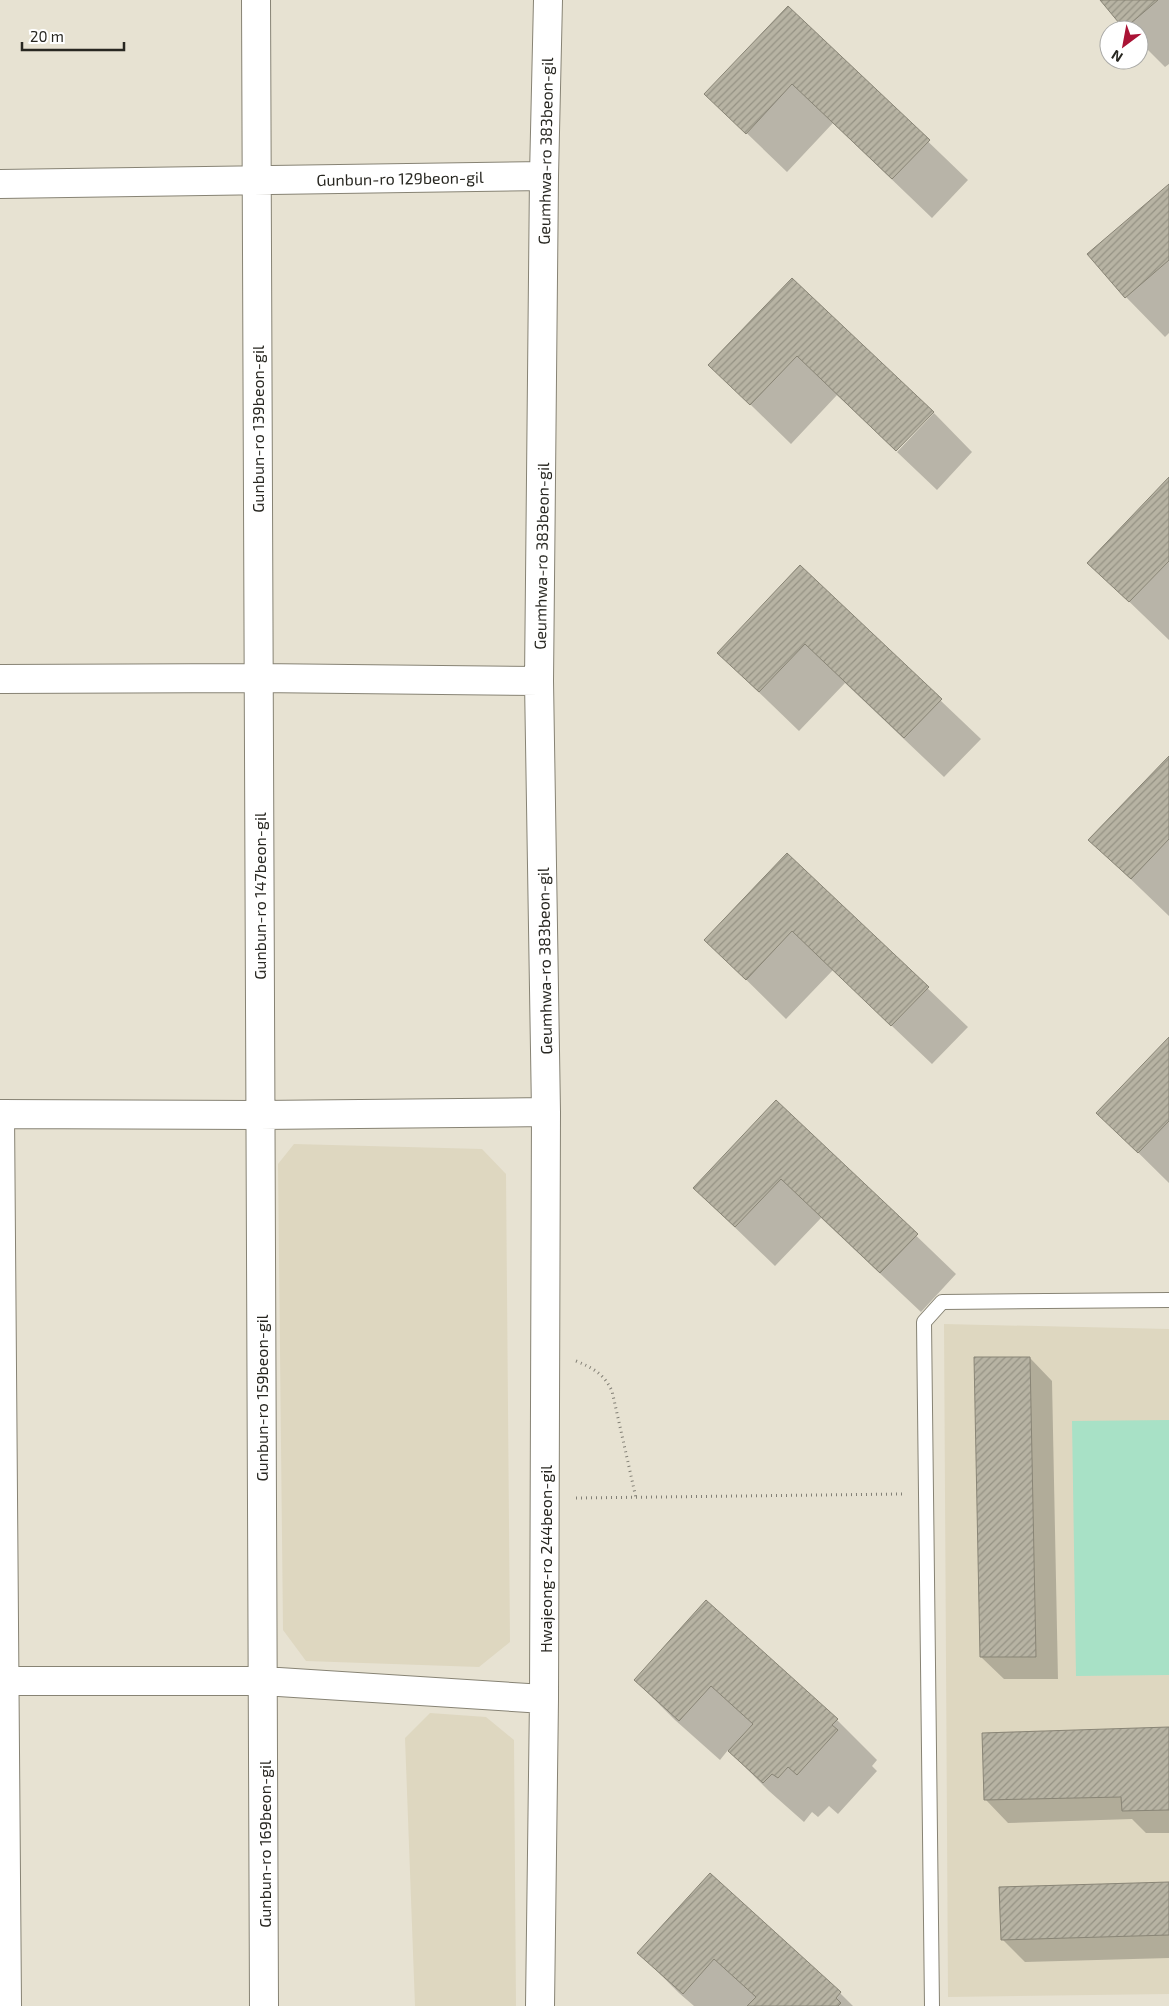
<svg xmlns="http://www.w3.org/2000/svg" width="1169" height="2006" font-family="'Exo 2',sans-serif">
  <defs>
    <pattern id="building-hatch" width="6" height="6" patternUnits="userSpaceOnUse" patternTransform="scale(1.25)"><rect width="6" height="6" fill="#b7b3a3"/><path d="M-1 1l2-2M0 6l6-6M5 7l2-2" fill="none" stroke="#959284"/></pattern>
  </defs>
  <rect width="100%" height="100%" fill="#e7e2d2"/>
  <path fill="#ded7c0" d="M294 1144 482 1149 506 1174 510 1642 479 1667 306 1661 283 1630 278 1164Z
    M944 1324 1169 1329V1994L948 1997Z
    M430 1713 486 1717 514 1740 516 2006H415L405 1738Z"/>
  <path fill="#a8e1c6" d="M1169 1420V1675L1076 1676 1072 1421Z"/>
  <path fill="#0003" d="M1102 0H1169V64L1165 67 1139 41V30H1128Z
    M788 7 968 180 932 218 833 123 787 172 706 94Z
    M1169 186V333L1165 337 1126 297Z
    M792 279 932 412 895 450 837 395 791 444 710 365Z
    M934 413 972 452 937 490 897 452Z
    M1169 479V640L1089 563Z
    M800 567 981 739 944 777 845 683 799 731 718 653Z
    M1169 757V916L1090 840Z
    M787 854 968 1027 932 1064 833 970 786 1019 706 940Z
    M1169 1039V1183L1098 1113Z
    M776 1101 956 1274 921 1312 821 1218 775 1266 694 1188Z
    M1030 1358 1052 1381 1058 1679H1004L981 1657Z
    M706 1602 837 1720 877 1760 872 1766 877 1771 838 1814 829 1806 818 1817 812 1812 804 1822 769 1791 728 1750 720 1760 675 1720 635 1680Z
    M1169 1728V1833H1146L1132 1819 1008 1823 986 1800Z
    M710 1875 840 1993 853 2006H694L679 1993 639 1953Z
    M1169 1883V1958L1025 1962 1002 1939Z"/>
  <path fill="url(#building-hatch)" stroke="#898576" d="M1100 0H1158L1124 29Z
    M788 6 930 140 892 179 792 84 746 134 704 94Z
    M1169 184V260L1125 298 1087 254Z
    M792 278 934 412 896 451 797 356 750 405 708 365Z
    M1169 477V561L1129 602 1087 563Z
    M800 565 942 699 904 738 805 644 759 692 717 653Z
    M1169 756V839L1131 879 1088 840Z
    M787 853 929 987 891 1026 792 931 746 980 704 940Z
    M1169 1037V1121L1138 1153 1096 1113Z
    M776 1100 918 1234 880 1273 781 1179 735 1227 693 1188Z
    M974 1357H1030L1036 1657H980Z
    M706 1600 838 1719 832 1725 838 1730 797 1775 788 1767 778 1778 772 1774 763 1783 728 1751 753 1724 711 1686 679 1721 634 1680Z
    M1169 1727V1810L1122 1811 1121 1797 984 1800 982 1733Z
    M710 1873 841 1992 836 1998 841 2003 838 2006H747L756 1997 714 1959 683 1994 637 1953Z
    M1169 1882V1935L1001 1940 999 1887Z"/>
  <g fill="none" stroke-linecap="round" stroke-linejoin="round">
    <defs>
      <path id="lane" d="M932 2006 924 1322 942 1302 1169 1300"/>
      <path id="street" d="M256 0 264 2006
        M0 184 544 176
        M0 679 258 678 539 681
        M0 1114 7 2006
        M0 1114 260 1115 546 1112
        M0 1681H263L544 1699
        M540 2006 544 1699 546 1112 539 681 544 176 548 0"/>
    </defs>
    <use href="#lane" stroke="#878374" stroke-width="16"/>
    <use href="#street" stroke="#878374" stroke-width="30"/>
    <path stroke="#827f75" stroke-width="3" stroke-dasharray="1 4" stroke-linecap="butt" d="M576 1361C593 1368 604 1374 612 1391L636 1498
      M576 1498 902 1494"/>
    <use href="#lane" stroke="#fff" stroke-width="14"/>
    <use href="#street" stroke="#fff" stroke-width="28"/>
  </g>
  <g text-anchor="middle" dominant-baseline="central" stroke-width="5" stroke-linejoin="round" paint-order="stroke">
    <g font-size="16" fill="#282721" stroke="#fff">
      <text transform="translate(545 151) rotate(-89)">Geumhwa-ro 383beon-gil</text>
      <text transform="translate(400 178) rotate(-1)">Gunbun-ro 129beon-gil</text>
      <text transform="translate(257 429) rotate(-90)">Gunbun-ro 139beon-gil</text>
      <text transform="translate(541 556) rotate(-89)">Geumhwa-ro 383beon-gil</text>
      <text transform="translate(259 896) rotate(-90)">Gunbun-ro 147beon-gil</text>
      <text transform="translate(544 961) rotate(-91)">Geumhwa-ro 383beon-gil</text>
      <text transform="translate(261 1398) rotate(-90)">Gunbun-ro 159beon-gil</text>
      <text transform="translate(545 1559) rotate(-90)">Hwajeong-ro 244beon-gil</text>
      <text transform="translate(264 1844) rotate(-90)">Gunbun-ro 169beon-gil</text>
    </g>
  </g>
  <g transform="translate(1124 45) rotate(212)"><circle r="24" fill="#ffffff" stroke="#a9a9a6"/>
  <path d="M0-4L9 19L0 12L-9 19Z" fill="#aa1335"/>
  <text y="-8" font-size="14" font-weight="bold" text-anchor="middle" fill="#282721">N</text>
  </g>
  <path d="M22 42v8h102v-8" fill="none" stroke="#282721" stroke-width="2.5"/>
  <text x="30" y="42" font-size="15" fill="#282721" stroke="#ffffff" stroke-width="4" paint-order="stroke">20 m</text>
</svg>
